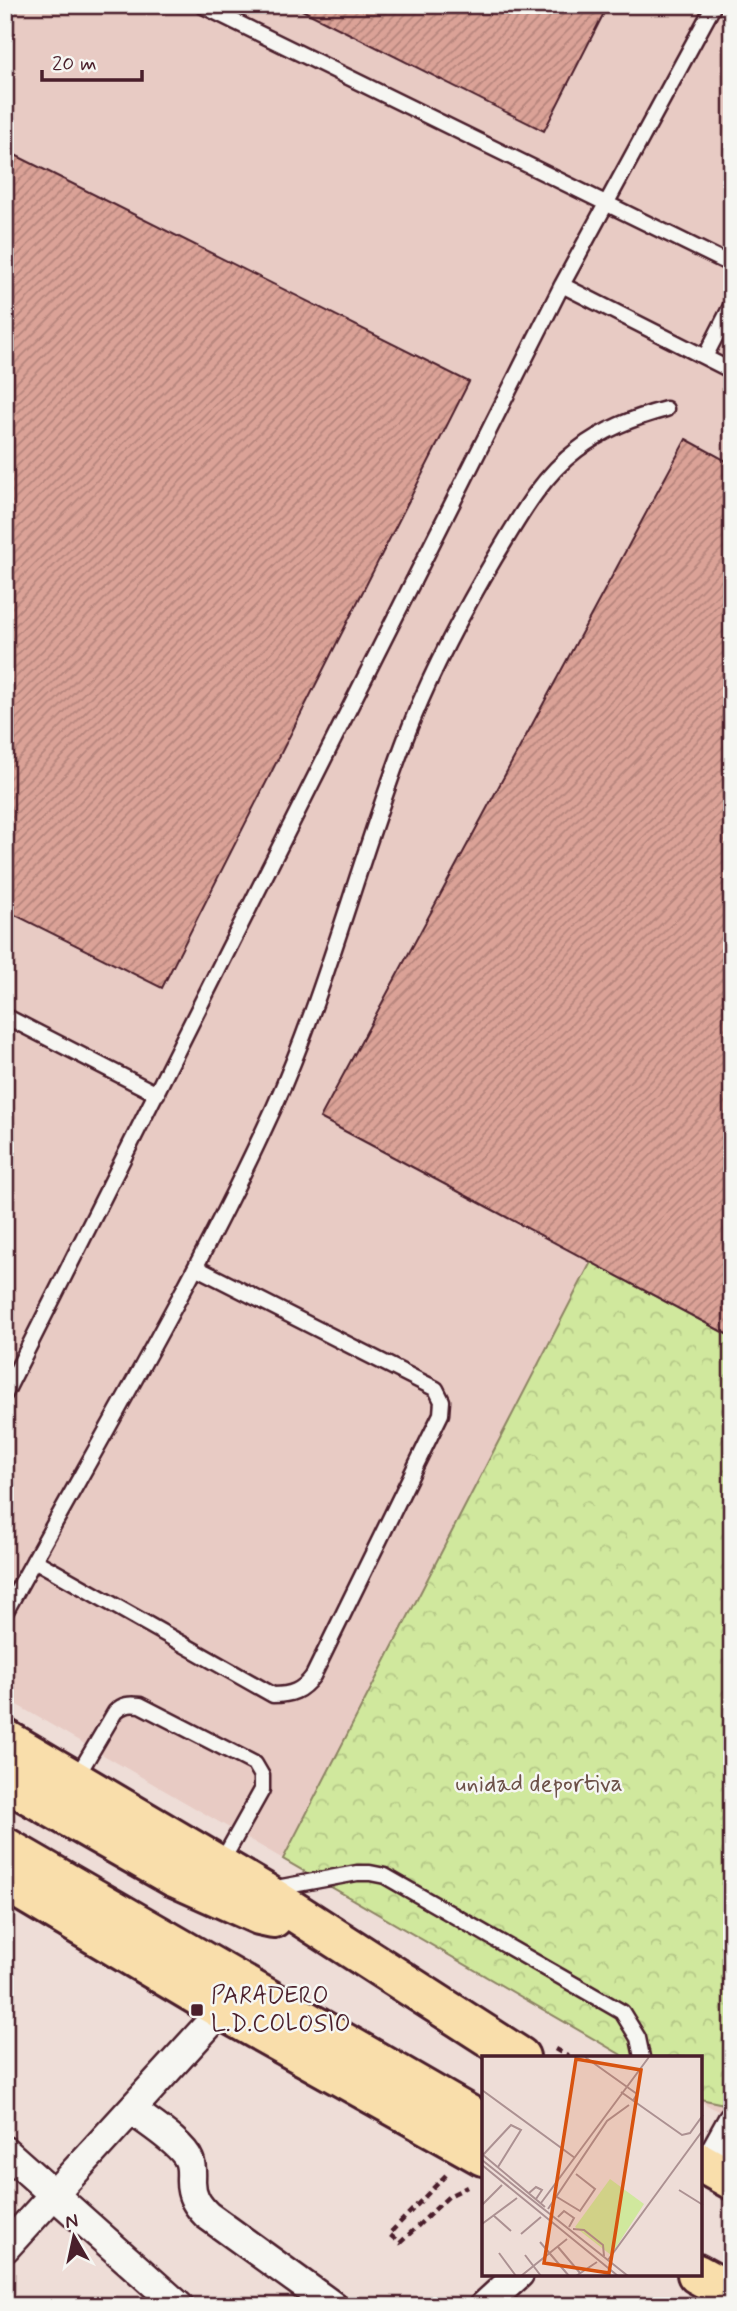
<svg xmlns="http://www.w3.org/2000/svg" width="737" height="2311" font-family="Mynerve,sans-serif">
  <defs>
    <pattern id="park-crowns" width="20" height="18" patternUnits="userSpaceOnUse" patternTransform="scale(1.75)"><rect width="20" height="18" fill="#d0e89d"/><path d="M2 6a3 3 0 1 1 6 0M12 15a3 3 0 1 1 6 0" fill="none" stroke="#b4c787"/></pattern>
    <pattern id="building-hatch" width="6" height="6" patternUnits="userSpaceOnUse" patternTransform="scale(1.75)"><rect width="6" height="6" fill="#dba297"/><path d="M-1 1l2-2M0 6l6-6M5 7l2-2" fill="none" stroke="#b4837b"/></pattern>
  </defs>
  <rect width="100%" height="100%" fill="#eeddd7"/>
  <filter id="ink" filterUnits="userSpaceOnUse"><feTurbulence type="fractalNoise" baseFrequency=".0143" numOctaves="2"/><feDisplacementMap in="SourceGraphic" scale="14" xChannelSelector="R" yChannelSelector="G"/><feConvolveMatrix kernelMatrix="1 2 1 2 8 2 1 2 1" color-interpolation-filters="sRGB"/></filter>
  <g filter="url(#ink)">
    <path fill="#e8cbc4" d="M5 5H732V2119L700 2101V2057H625L5 1698Z"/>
    <path fill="url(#park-crowns)" stroke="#8d8464" stroke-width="2" d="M591 1262 732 1337V2099L729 2105 700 2099V2057H625L283 1859Z"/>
    <path fill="url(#building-hatch)" stroke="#4a1f2b" stroke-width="2" d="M292 5H608L544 131Z
      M5 150 469 382 162 988 5 910Z
      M686 439 732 464V1337L320 1118Z"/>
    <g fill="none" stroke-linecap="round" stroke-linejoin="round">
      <defs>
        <path id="lane" d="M201 5 732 265
          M562 285 732 371
          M705 357 732 304
          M5 1016 157 1094
          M5 1394 562 285 714 5
          M34 1560 273 1695C291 1695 302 1691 313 1676L441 1414 442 1401 436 1389 197 1268
          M5 1613C96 1446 194 1283 273 1110 330 983 362 847 413 719 437 660 464 610 496 556 519 518 541 477 577 450 604 429 633 418 666 409
          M76 1778 115 1712C123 1704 129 1704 140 1705L255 1764 262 1776V1790L220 1865
          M271 1889 357 1873H370L385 1876 622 2012 638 2038 642 2057"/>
        <path id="street" d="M132 2110C147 2122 182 2143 189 2160 192 2167 191 2174 191 2181 191 2196 197 2205 207 2215L333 2306
          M5 2151 179 2306
          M707 2166 732 2121
          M5 2248 222 2010
          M484 2306 519 2274"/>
        <path id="primary" d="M5 1739 262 1891 520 2057
          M5 1781 174 1877 259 1915 273 1918
          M5 1847 483 2123
          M5 1881 222 2010 483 2156
          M700 2162 732 2180
          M697 2274 732 2293"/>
      </defs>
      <use href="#lane" stroke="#4a1f2b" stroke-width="19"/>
      <use href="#street" stroke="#4a1f2b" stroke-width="33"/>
      <use href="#primary" stroke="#4a1f2b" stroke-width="44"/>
      <path stroke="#4a1f2b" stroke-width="4.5" stroke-dasharray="7 5" stroke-linecap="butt" d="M555 2049 569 2057
        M446 2175 389 2234 400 2243 449 2196 467 2187"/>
      <use href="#lane" stroke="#f6f6f2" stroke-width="14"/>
      <use href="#street" stroke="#f6f6f2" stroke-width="28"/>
      <use href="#primary" stroke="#f9deab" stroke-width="38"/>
    </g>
  </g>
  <rect fill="#4a1f2b" stroke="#f6f6f2" stroke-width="2.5" x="190" y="2003" width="14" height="14" rx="3.5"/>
  <g text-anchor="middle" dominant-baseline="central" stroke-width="5" stroke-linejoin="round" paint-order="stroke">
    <g font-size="24" fill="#6c5148" stroke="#f6f6f2">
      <text x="539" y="1784">unidad deportiva</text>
    </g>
    <g font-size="24" fill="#4a1f2b" stroke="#f6f6f2" text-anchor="start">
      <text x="211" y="1996">PARADERO<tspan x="211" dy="28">L.D.COLOSIO</tspan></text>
    </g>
  </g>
  <g transform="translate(482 2056)">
    <rect width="220" height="220" fill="#eeddd7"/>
    <path d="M128 123 162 148 129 199 93 171Z" fill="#d0e89d"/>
    <path fill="none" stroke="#ac9192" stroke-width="2" d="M103 1 155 38 151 45M0 34 93 102M139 36 200 79 208 77 221 59M0 98 63 151M1 99 29 69 39 74 16 111M0 104 146 220M0 109 136 220M197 134 221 149M47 137 54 131 60 134 54 143M75 141 98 155 113 133 94 118M59 147 167 1M0 149 20 129M66 153 125 65 147 49M11 159 29 175M76 161 82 155 92 162 87 171M0 168 35 142M91 173 102 174 121 189 122 200M39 178 59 161M58 186 87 220M76 191 98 217M17 197 34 220M43 199 59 220M126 204 221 74M39 220 85 183M94 220 115 206"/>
    <path fill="#d8530f" fill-opacity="0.15" stroke="#d8530f" stroke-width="3.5" d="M94 3 159 14 127 217 62 207Z"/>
    <rect width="220" height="220" fill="none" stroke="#4a1f2b" stroke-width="3.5"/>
  </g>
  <rect width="737" height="2311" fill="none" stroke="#f6f6f2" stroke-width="28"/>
  <rect x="14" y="14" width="709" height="2283" fill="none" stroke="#4a1f2b" stroke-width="2.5" filter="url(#ink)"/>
  <g transform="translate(74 2237) rotate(351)" stroke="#f6f6f2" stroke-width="5" paint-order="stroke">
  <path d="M0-5L12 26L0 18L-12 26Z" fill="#4a1f2b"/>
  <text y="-10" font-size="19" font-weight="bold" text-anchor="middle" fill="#4a1f2b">N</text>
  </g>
  <path d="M42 70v10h100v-10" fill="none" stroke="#4a1f2b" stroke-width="3.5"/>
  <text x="52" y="70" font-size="21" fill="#4a1f2b" stroke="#f6f6f2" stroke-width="5" paint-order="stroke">20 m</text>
</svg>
